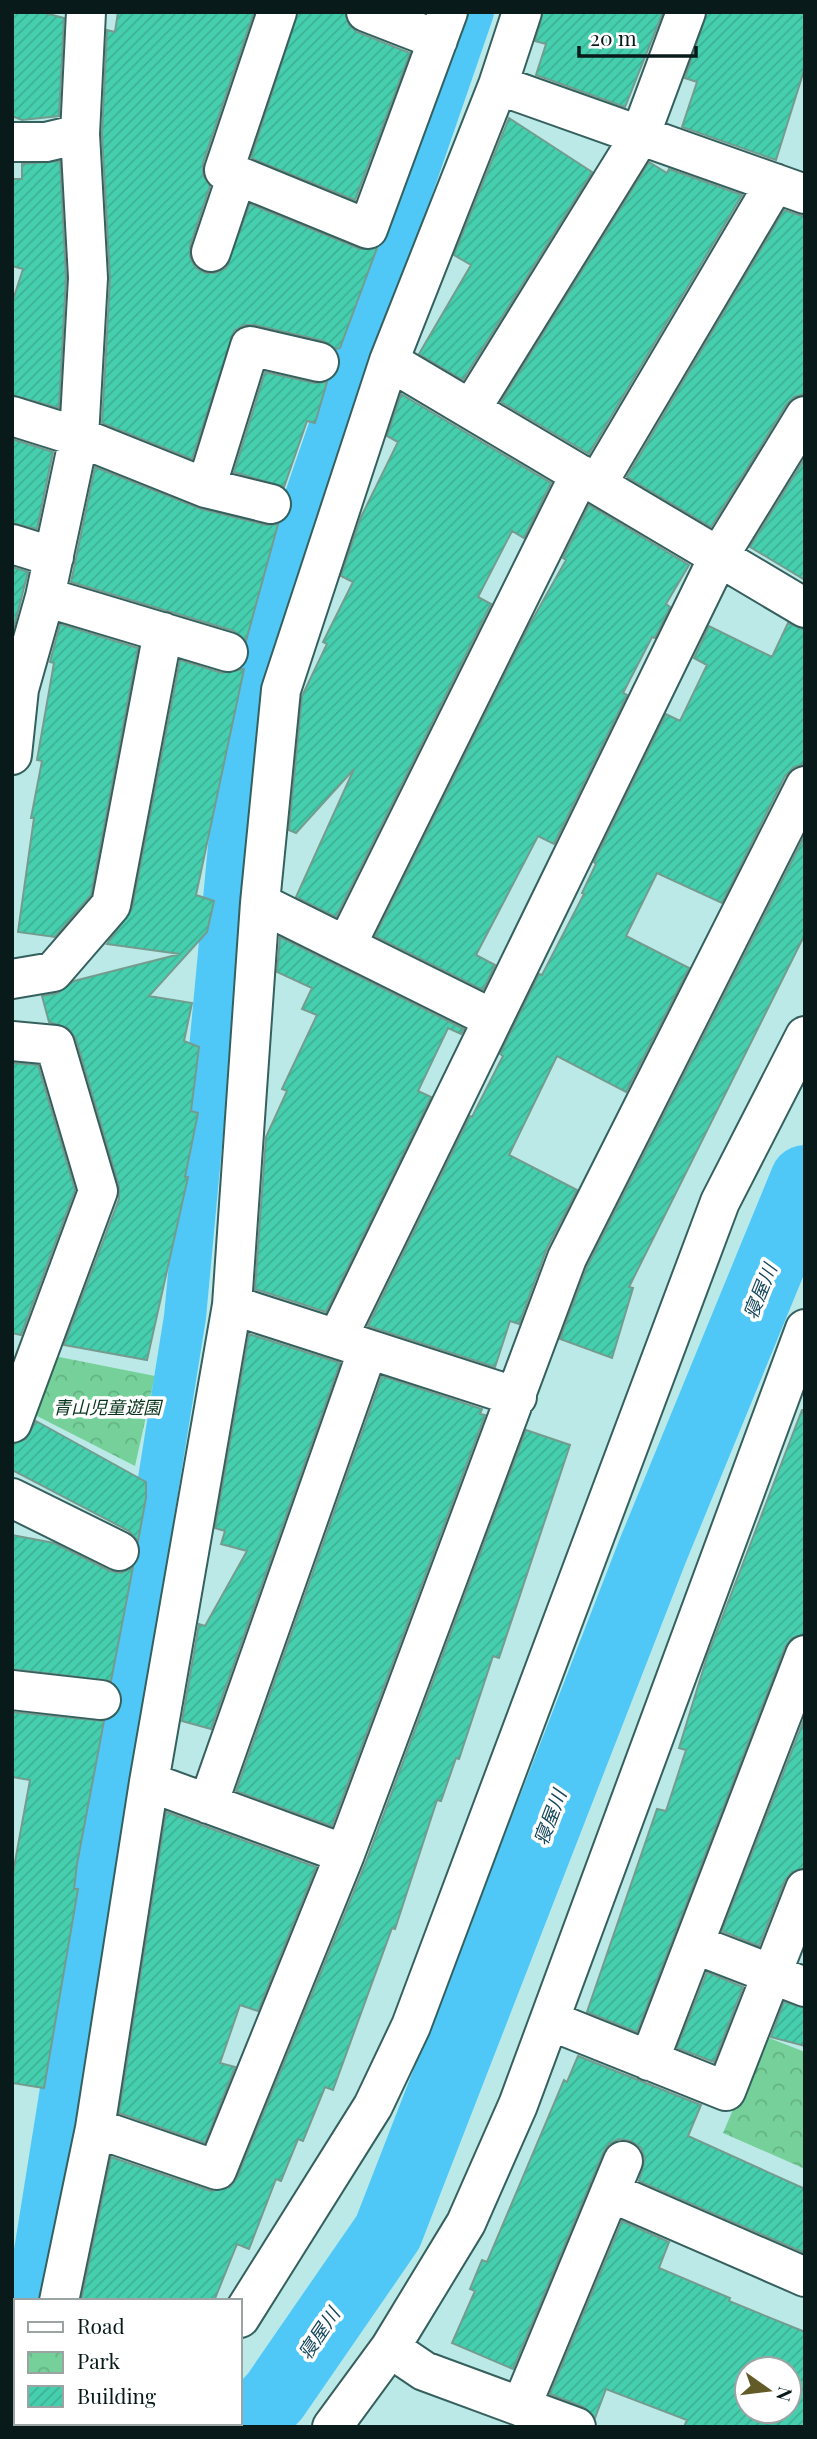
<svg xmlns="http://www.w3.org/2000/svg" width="817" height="2439" font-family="'Playfair Display','Noto Sans JP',serif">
  <defs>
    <pattern id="park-crowns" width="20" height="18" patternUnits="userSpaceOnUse" patternTransform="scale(1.75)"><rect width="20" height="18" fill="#75d199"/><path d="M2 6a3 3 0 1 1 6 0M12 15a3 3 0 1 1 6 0" fill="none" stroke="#64b383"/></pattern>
    <pattern id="building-hatch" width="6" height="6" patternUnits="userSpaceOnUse" patternTransform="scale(1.75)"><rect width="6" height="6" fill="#46cfae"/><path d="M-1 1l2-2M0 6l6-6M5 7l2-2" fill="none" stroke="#3cb195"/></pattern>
  </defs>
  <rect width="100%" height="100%" fill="#bbe9e7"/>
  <path fill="url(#park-crowns)" d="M54 1356 155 1376 135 1466 37 1416Z
    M764 2036 805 2052V2169L723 2133Z"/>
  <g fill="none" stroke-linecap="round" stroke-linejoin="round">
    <path stroke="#4fc8f8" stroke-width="42" d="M27 2301 185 1317 243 696 281 568 473 12
      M12 2395 16 2373"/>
    <path stroke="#4fc8f8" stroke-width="70" d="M246 2427 275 2396 388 2232 653 1550 805 1180"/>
  </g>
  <path fill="url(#building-hatch)" stroke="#739c8f" stroke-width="2" fill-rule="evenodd" d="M12 12H41L64 18 59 116 22 120 12 116Z
    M118 12H254L203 163V175L210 186 190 246V257L195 267 205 273H215L226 268 250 204 360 249 377 248 340 348 336 349 324 341 255 325H244L234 331 192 459 102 423 110 279 102 134 107 30 115 32Z
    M298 12H345L349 25 357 32 410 53 355 200 251 158Z
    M543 12H663L625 107 536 75 546 44 535 41Z
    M707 12H805V67L776 160 682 127 697 82 685 78Z
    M509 118 592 172 463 380 419 354 471 265 454 255Z
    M60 161 66 278 59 408 12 395V303L23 269 12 266V179H22V164Z
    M649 162 667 173 669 169 742 195 589 454 501 402Z
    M784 210 805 217V394L794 397 786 405 711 527 627 477Z
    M265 372 314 383 327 382 315 423 307 421 284 487 234 472Z
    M401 394 551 483 524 538 512 531 478 597 491 604 336 917 296 897 354 769 296 833 289 830 302 696 327 644 323 642 353 582 341 576 361 517 398 442 387 436Z
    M12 439 53 452 37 529 12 523Z
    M805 458V580L750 547Z
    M95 467 201 509 266 525 278 524 246 641 234 631 71 582Z
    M589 505 689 565 666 604 670 607 655 638 652 637 623 693 627 695 554 844 538 836 476 955 495 965 483 990 375 936 530 624 566 560 563 558Z
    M12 567 28 572 14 627 12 626Z
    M788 623 805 630V764L794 767 785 776 722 903 657 873 626 936 689 968 626 1092 557 1056 509 1155 577 1190 547 1248 519 1324 510 1321 495 1367 368 1326 470 1116 472 1117 503 1056 500 1054 539 974 542 975 584 894 582 893 596 864 594 862 666 714 680 721 707 665 694 658 709 626 772 657Z
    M60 624 138 648 91 895 55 937 18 932 34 818H31L42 761 37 760 54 663 50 662Z
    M180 660 222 673 244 669 196 895 214 901 207 932 149 996 192 1003 184 1041 199 1047 191 1111 198 1113 185 1177H188L147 1360 64 1345 119 1199V1186L76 1039 68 1028 49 1022 42 996 58 993 74 981 180 954 107 944 132 909Z
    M805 835V934L629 1287 633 1288 612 1358 560 1339 587 1267Z
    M280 937 464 1029 461 1034 448 1028 418 1091 431 1097 326 1312 255 1289 266 1137 287 1091 282 1089 317 1015 302 1009 312 988 277 972Z
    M12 1063 38 1065 75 1190 21 1335 12 1333Z
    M249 1334 340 1363 211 1729 182 1721 199 1624 205 1626 247 1551 221 1544 225 1531 215 1528Z
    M382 1376 482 1409 480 1414 485 1415 332 1826 236 1791Z
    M802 1410H805V1634L792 1638 785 1647 637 2032 587 2012 657 1809 666 1811 686 1750 679 1748 707 1657Z
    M36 1421 146 1482V1498L138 1541 129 1531 12 1470V1444L26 1439Z
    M526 1430 570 1445 499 1658 493 1656 459 1759 456 1758 441 1801 437 1800 395 1929 392 1928 333 2090 325 2087 303 2141 298 2139 281 2181 276 2179 249 2249 237 2244 214 2301H81L111 2157 211 2191 230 2187 237 2178 366 1862Z
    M12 1535 54 1543 110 1571 121 1573 133 1567 111 1681 12 1669Z
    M12 1712 104 1721 77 1864 74 1889H78L44 2088 12 2083V1878L30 1780 12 1777Z
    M805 1717V1868L792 1872 785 1880 759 1946 722 1931Z
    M166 1812 316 1867 258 2011 240 2005 220 2063 235 2067 205 2143 119 2113Z
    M707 1972 743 1987 714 2062 677 2048Z
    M784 2002 805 2008V2046L771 2037Z
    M578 2056 701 2105 688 2136 805 2189V2253L639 2181 645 2159 641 2148 631 2141 619 2139 609 2144 603 2153 513 2369 452 2343 475 2291 470 2289 482 2260 487 2262 564 2080 567 2082Z
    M622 2221 669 2242 659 2268 730 2298 729 2301 805 2332V2427H684L687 2420 606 2389 595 2418 584 2407 550 2394ZM747 2369H789V2411H747Z"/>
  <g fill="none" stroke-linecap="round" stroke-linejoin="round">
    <defs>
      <path id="minor" d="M277 12 224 170 368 229 448 12
        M366 12 438 40
        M522 12 498 85 389 361 281 690 260 903 232 1305 149 1782 95 2128 217 2170 345 1854 567 1258 805 786
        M498 85 805 194
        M12 142H46L80 134
        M211 252 237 175
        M389 361 805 608
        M471 409 640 136 686 12
        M12 416 79 437 206 488 271 504
        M597 484 775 183
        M206 488 250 346 319 362
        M12 544 54 557
        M45 597 228 652
        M12 755 19 689 45 597 79 437 88 278 80 134 86 12
        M260 903 491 1018
        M346 946 580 474
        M12 979 53 972 111 905 163 632
        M12 1041 55 1045 98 1191 12 1423
        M232 1305 517 1397
        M337 1339 719 556 805 416
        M12 1498 119 1551
        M12 1690 101 1700
        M149 1782 345 1854
        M208 1804 368 1349
        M694 1944 805 1987
        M551 2021 726 2091 805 1889
        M649 2061 805 1655
        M610 2192 805 2277
        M59 2301 95 2128
        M240 2318 373 2106 411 2026 720 1202 805 1036
        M390 2348 424 2371 576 2427
        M521 2407 623 2161
        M159 2427 161 2423
        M332 2427 390 2348 466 2223 518 2105 805 1329"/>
    </defs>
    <use href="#minor" stroke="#35605e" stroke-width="42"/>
    <use href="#minor" stroke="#fff" stroke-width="38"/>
  </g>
  <g text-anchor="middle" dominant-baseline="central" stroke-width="7" stroke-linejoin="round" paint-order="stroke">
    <g font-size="18" font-style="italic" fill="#08341d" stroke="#fff">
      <text x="107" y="1407">青山児童遊園</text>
    </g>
    <g font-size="19" font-style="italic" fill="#15485c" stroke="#fff">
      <text transform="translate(759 1291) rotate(-68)">寝屋川</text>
      <text transform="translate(549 1817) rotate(-69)">寝屋川</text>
      <text transform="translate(318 2333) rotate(-56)">寝屋川</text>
    </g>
  </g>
  <rect width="817" height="2439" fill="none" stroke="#081a1a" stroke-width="28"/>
  <rect x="14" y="2299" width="228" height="126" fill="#ffffff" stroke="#9ca3a3" stroke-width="2"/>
  <rect x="28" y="2322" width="35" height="10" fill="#ffffff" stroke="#9ca3a3" stroke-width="2"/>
  <text x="77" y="2334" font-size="21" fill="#081a1a">Road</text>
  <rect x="28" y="2352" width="35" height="21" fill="url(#park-crowns)" stroke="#9ca3a3" stroke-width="2"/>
  <text x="77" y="2369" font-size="21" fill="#081a1a">Park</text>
  <rect x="28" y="2386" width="35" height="21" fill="url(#building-hatch)" stroke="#9ca3a3" stroke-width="2"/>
  <text x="77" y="2404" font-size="21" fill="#081a1a">Building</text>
  <g transform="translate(768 2390) rotate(104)"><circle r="33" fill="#ffffff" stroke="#9ca3a3" stroke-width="2"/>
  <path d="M0-5L12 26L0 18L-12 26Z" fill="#625a27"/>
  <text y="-10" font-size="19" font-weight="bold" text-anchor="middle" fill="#081a1a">N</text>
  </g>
  <path d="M579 46v10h117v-10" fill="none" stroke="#081a1a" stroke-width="3.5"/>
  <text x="590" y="46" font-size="21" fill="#081a1a" stroke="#ffffff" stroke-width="5" paint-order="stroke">20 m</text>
</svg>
